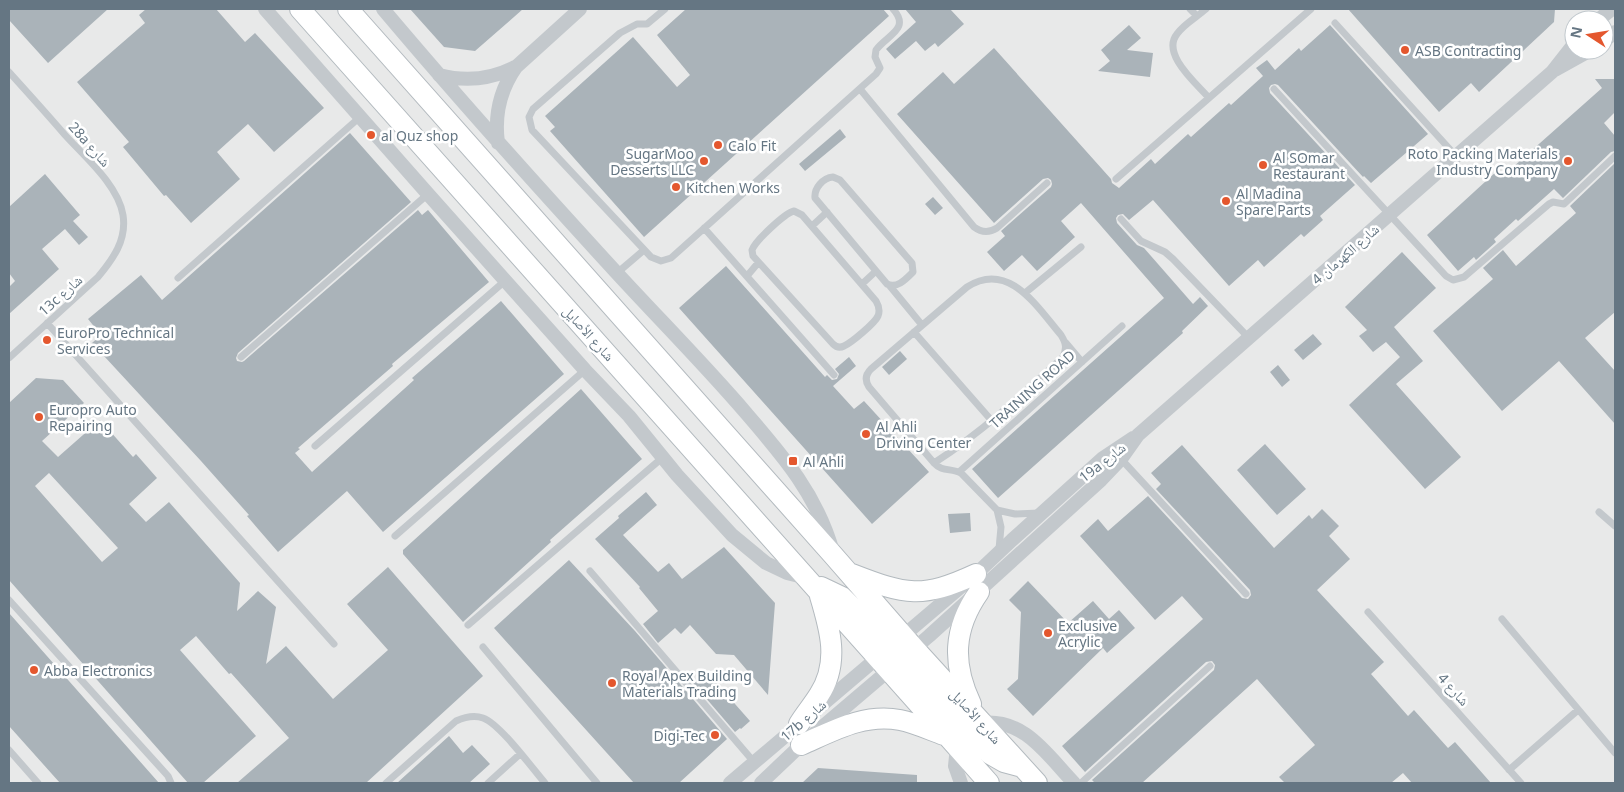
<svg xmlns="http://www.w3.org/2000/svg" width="1624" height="792" font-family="'Noto Sans','Noto Naskh Arabic',sans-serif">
  <rect width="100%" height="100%" fill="#fafaf8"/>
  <path fill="#e8e9e9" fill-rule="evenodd" d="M9 9H1615V783H9ZM1574 20H1604V50H1574Z"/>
  <path fill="#aab3b9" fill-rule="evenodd" d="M9 9H108L48 63 9 20Z
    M146 9H216L245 42 255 33 324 108 274 152 248 124 217 152 240 179 191 223 166 195 164 196 123 147 129 142 77 82 145 23 139 15Z
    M410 9H523L475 51 444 47Z
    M686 9H883L889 16 644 237 550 131 555 127 545 116 633 37 677 87 690 75 657 35Z
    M905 9H950L964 24 938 47 935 43 925 51 916 41 895 59 886 49 916 22Z
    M1348 9H1555L1554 22 1479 92 1471 83 1439 112Z
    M1129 25 1141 38 1127 50 1153 53 1150 77 1098 71 1110 61 1101 50Z
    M1330 25 1428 134 1371 183 1364 176 1363 177 1278 85 1275 84 1271 85 1269 88 1270 93 1355 185 1320 216 1323 220 1304 237 1301 234 1264 267 1258 260 1229 286 1153 200 1129 220 1123 214 1118 215 1116 218 1117 223 1137 245 1144 248 1193 304 1200 297 1208 306 1182 331 1183 333 998 498 972 469 1164 298 1081 203 1061 221 1075 237 1037 271 1022 255 1004 271 987 252 1005 236 1001 231 1051 187 1052 184 1051 180 1048 178 1043 179 994 223 897 114 943 72 954 84 994 48 1111 179 1112 183 1119 188 1151 159 1155 164 1188 134 1191 137 1229 103 1231 105 1263 76 1256 68 1267 60 1275 70 1299 48 1301 51Z
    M1595 79H1615V112L1604 123 1615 136V151L1611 152 1563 198 1554 189 1518 221 1516 219 1494 239 1496 242 1476 260 1474 257 1458 271 1427 235 1498 170 1503 176 1602 88Z
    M840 129 846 137 805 171 799 164Z
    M350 133 411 202 238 353 236 358 237 361 242 362 244 361 418 210 422 215 428 210 489 282 392 364 393 366 298 448 300 449 295 453 312 472 414 380 412 378 501 301 564 374 383 532 347 491 278 552 247 516 249 515 201 461 92 343 101 335 88 319 141 275 162 300Z
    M1615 163V312L1585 338 1615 371V424L1559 361 1502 411 1433 331 1493 279 1483 268 1503 250 1516 266 1576 213 1570 206Z
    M45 174 80 215 73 221 88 237 79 245 65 229 42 249 59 269 9 314V287L15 281 9 273V207Z
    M933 197 943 208 935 215 925 204Z
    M1402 252 1436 288 1394 327 1423 361 1396 384 1461 457 1425 489 1349 405 1400 357 1386 342 1373 352 1359 336 1367 330 1345 307Z
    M726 266 825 377 827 375 832 380 837 379 839 374 835 369 849 357 856 366 833 386 854 409 864 401 929 472 872 524 679 308Z
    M1313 334 1322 344 1303 360 1294 350Z
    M900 351 907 359 889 375 882 367Z
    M1278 365 1290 380 1282 387 1270 372Z
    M36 378 63 380 84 403 42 441 58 457 100 420 133 457 136 454 157 478 129 504 146 522 169 502 240 583 237 611 258 591 276 607 266 664 286 646 333 699 388 650 347 604 388 567 483 676 366 783H237L289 738 231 673 229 674 196 636 180 650 256 736 203 783H188L9 580V403ZM49 473 118 548 102 562 35 486Z
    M581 389 642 459 550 540 551 542 463 622 403 554V550Z
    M1265 444 1306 489 1277 515 1237 470Z
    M1182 445 1274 548 1309 515 1312 519 1322 509 1339 526 1329 536 1350 559 1317 590 1384 662 1371 674 1408 716 1414 710 1448 748 1455 742 1491 783H1412L1403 773 1391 783H1285L1279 777 1315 745 1257 679 1142 783H1095L1092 780 1214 670 1215 665 1212 661 1206 662 1085 772 1062 746 1203 619 1182 596 1155 620 1080 536 1098 519 1108 531 1148 496 1242 598 1248 599 1251 595 1250 590 1156 489 1161 484 1151 473Z
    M646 492 657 505 623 535 658 572 669 563 682 579 724 547 775 603 768 695 734 655 716 654 690 625 681 634 675 628 658 643 643 624 658 611 639 588 640 587 595 539 619 518 618 516Z
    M970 513 971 531 950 533 948 514Z
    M569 560 635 631 727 739 679 783H634L494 628Z
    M1028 581 1068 623 1093 601 1109 619 1119 610 1135 628 1107 653 1103 648 1033 716 1007 689 1018 679 1021 612 1009 600Z
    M9 613 159 783H60L9 726Z
    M706 671 750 721 741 729 740 728 735 732 693 683Z
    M449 736 463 753 472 745 490 764 469 783H397Z
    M818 768 917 775V783H802Z"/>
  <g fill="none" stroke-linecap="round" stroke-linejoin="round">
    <defs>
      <path id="secondary" d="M300 9 989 783
        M348 9 833 555 915 649 1037 783
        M852 574C906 595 922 599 976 574
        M821 587 842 597 891 646 899 650H910
        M877 657H892L909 667 990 754 1004 762 1019 766
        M971 704C952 664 953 629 979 592
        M799 724C805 714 813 705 819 695 840 663 830 629 820 596
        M801 745C833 731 864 713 900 720 915 723 930 730 944 735"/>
    </defs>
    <use href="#secondary" stroke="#b3babf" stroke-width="22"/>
    <path stroke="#c3c8cc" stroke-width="7" d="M665 9 647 24H637L620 33 533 109 529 117 532 130 651 257 661 261 671 258 876 74 880 68 875 57 876 50C887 35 911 29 893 9
      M1190 9 1197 16
      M1206 9C1197 17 1184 24 1177 34 1161 54 1196 83 1209 98
      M1335 23 1456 156
      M9 72C28 93 47 114 65 135 85 157 118 185 123 215 127 240 113 259 98 277L9 358
      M860 89 974 227C982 233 989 233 997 228L1047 183
      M1274 89 1446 276 1453 280 1464 277 1549 204 1553 202 1564 204 1615 156
      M833 177 840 180 912 263 913 272C906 279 897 289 887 284L815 198C814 188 823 178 833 177Z
      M1116 179 1311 9
      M794 211 802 215 876 301C879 306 880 311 878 316 875 323 851 343 844 346 840 348 836 347 833 344L753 256 752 250C755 241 785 213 794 211Z
      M1121 219 1141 241 1165 252 1173 259 1249 338
      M812 226 827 212
      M704 228 834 375
      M617 273 644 250
      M747 276 758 263
      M178 278 360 117
      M862 284 876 271
      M889 285 922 325
      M1025 293 1081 247
      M47 323 334 644
      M914 332 992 421
      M1066 343 1082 362
      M241 357 428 194
      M315 446 506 280
      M1121 459 1246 594
      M934 463C981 433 1022 395 1063 357 1067 348 1066 343 1061 335 1037 307 1009 260 967 287L871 369C865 375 865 381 869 387L934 463C942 472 951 468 961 473L997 510 1001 527 999 549
      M959 472 1122 326
      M997 510 1015 514 1039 513
      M1599 512 1615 526
      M395 536 585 370
      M590 571 754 762
      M9 600 168 776 171 783
      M1368 612 1521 783
      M1502 619 1615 753
      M468 625 662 458
      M483 647 597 783
      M9 750 38 783
      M1509 770 1578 710
      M386 783 456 721C465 717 474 715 483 718 500 724 532 768 545 783
      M488 783 520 754
      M1081 783 1210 666"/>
    <path stroke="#c3c8cc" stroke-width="14" d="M265 9 428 194 585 370 629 416 677 475 732 535 766 563 787 573 807 578
      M383 9C458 98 536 185 615 271 659 319 704 364 746 413 784 457 817 495 833 552
      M1598 20 1612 9
      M1604 41 1615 32
      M1555 70 1591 50
      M439 75C466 82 490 80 515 67
      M498 143C494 114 500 90 516 67L580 9
      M981 723C1025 718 1047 755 1074 783
      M957 747 955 766 961 783
      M730 783 976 574 1012 540 1103 458 1133 438
      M761 783 801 745 929 636 1101 480 1121 459 1138 435 1552 72 1574 44"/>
    <use href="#secondary" stroke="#fff" stroke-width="20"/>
  </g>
  <g fill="#e4572e" stroke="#fff" stroke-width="2">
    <circle cx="1405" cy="50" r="5"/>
    <circle cx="371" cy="135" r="5"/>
    <circle cx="718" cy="145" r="5"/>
    <circle cx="704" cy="161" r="5"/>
    <circle cx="1568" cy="161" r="5"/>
    <circle cx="1263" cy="165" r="5"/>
    <circle cx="676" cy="187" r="5"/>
    <circle cx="1226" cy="201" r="5"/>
    <circle cx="47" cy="340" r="5"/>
    <circle cx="39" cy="417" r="5"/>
    <circle cx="866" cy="434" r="5"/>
    <rect x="788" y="456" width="10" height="10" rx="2.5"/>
    <circle cx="1048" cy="633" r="5"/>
    <circle cx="34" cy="670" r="5"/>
    <circle cx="612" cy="683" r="5"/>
    <circle cx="715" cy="735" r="5"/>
  </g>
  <g text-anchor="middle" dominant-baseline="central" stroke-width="5" stroke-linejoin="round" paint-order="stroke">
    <g font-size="14" fill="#657683" stroke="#fff" text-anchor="start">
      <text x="1415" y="50">ASB Contracting</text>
      <text x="381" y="135">al Quz shop</text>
      <text x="728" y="145">Calo Fit</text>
      <text x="694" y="153" text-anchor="end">SugarMoo<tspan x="694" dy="16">Desserts LLC</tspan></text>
      <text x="1558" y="153" text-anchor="end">Roto Packing Materials<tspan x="1558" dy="16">Industry Company</tspan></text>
      <text x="1273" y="157">Al SOmar<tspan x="1273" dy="16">Restaurant</tspan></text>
      <text x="686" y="187">Kitchen Works</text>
      <text x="1236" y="193">Al Madina<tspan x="1236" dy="16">Spare Parts</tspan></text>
      <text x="57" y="332">EuroPro Technical<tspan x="57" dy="16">Services</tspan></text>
      <text x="49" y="409">Europro Auto<tspan x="49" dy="16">Repairing</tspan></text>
      <text x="876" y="426">Al Ahli<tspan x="876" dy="16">Driving Center</tspan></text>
      <text x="803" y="461">Al Ahli</text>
      <text x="1058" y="625">Exclusive<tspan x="1058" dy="16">Acrylic</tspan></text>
      <text x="44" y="670">Abba Electronics</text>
      <text x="622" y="675">Royal Apex Building<tspan x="622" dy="16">Materials Trading</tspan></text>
      <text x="705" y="735" text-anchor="end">Digi-Tec</text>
    </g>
    <g font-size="14" fill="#657683" stroke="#fff">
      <text transform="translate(90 144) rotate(48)">28a شارع</text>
      <text transform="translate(1345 254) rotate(-41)">شارع الكهرمان 4</text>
      <text transform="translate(60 295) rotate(-42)">13c شارع</text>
      <text transform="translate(589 333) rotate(48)">شارع الأصايل</text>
      <text transform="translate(1032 389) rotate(-42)">TRAINING ROAD</text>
      <text transform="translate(1102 462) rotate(-38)">19a شارع</text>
      <text transform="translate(1454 689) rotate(48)">شارع 4</text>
      <text transform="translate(976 716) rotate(48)">شارع الأصايل</text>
      <text transform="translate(803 720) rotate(-41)">17b شارع</text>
    </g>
  </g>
  <rect width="1624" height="792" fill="none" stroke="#657683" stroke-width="20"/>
  <g transform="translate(1589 35) rotate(282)"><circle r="24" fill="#ffffff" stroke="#c1c8cd"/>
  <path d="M0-4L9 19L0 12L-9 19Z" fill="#e4572e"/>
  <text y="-8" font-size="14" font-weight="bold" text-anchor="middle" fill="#657683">N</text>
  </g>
</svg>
